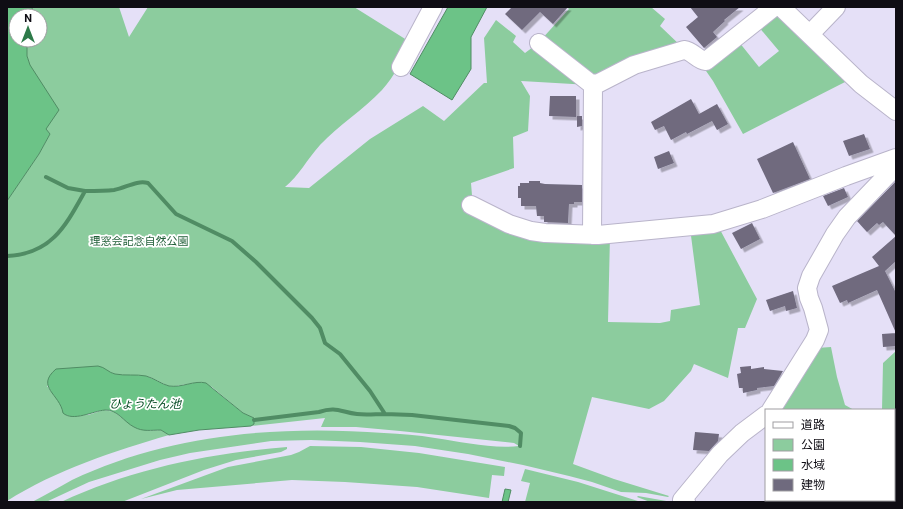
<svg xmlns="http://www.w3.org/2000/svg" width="903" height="509" font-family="Roboto,'Noto Sans JP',sans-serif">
  <defs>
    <filter id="shadow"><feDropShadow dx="3.5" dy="3.5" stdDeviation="0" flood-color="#0004"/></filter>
  </defs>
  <rect width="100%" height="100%" fill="#e5e0f7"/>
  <path fill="#8ccc9e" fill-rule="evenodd" d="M32 7H119L129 37 148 7H354L410 42C402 59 395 76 382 90 363 110 339 125 320 145 308 158 298 177 285 187L309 188 370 139 423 106 444 121 484 83H487L484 38 496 20 516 36 513 42 525 53 537 44 590 85 521 81 530 96 528 131 513 137 514 168 471 183 473 208 494 220 610 236 608 322 660 323 670 321 671 310 700 305 690 228 717 224 757 299 745 328H738L728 378 694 364 691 371 664 401 649 409 592 397 573 464 614 479 669 496 668 497 646 493 621 492 592 482 569 476 523 465 468 454 415 446 360 442 311 440 271 441 190 453 160 460 89 482 46 502H32C46 495 59 487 72 480 168 434 279 425 384 433 401 434 418 435 435 438 462 442 492 449 519 446L514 443 400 431 356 427H321L325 418 251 426 254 424V418L243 413 212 387 200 382 175 386H168L150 377 144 376 117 375 87 367 80 368 47 386 59 401 67 416 88 415 104 410 114 412 134 427 149 431 161 430 169 435C114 451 56 470 7 501V201L39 154 50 134 46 130 27 56V40H40V16H33Z
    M567 7H651L665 19 660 26 682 47 600 80 540 41 569 9Z
    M775 12 849 80 743 134 713 81 704 68ZM758 26 779 51 759 67 739 42Z
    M831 347 837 377 845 405 854 410H779L817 348Z
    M896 351V498L894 502H798L799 500H894V410H882L883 363Z
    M310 446 361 447 419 453 505 467 504 476 492 475 489 498 417 487 345 482 292 480 177 490 141 499 228 467 291 455 299 452Z
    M287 447V449L281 452 236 460 204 470 122 502H61C131 469 210 453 287 447Z
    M525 469 578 482 641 502H525L530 483 521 481Z
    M638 496 672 502H650L637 497Z"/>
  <path fill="#6cc387" stroke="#508c64" d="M7 7H32L33 16H16V40H27V56L30 65 59 110 46 129 50 134 39 154 7 201Z
    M448 7H487L471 37V69L452 100 410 74Z
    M98 366C105 367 109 373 115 374 125 376 136 374 146 376 154 378 161 384 169 386 182 388 194 380 206 383L243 413 254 418V424L251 426 199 430 169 435 161 430C151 430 143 432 134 427 124 422 117 409 105 410 93 411 73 422 63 413 60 394 35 387 56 369Z
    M505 489 511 490 508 502H502Z"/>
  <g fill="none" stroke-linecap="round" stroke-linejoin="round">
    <path stroke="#508c64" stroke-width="4" d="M46 177 68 188 85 191
      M7 256C52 254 66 225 85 191 95 191 105 191 114 190 126 188 136 180 148 183L176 214 232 241 256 262 312 318 320 328 325 343 340 354 370 391 385 414 412 415 509 426 515 428 521 433 520 446
      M254 420 319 412C336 406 341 412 357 414 366 415 376 414 385 414"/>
  </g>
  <path fill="#6f6a7e" filter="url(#shadow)" d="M512 7H568L553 24 540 12 522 30 505 14Z
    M690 7H740L724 20 725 21 713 32 717 37 704 48 686 27 698 17Z
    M550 96H576V117L549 116Z
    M691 99 699 114 717 104 728 124 717 130 712 121 687 134 686 132 671 140 664 126 655 130 651 122Z
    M577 116H582V126L577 127Z
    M864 134 870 149 849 156 843 141Z
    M793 142 810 179 773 193 757 159Z
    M669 151 674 163 658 169 654 157Z
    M529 181H540V183L545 184 582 185V202H574V204H569L568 223 544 222V216H537L536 206H521V198H518V186H520V183H529Z
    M896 181V236L883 222 879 225 877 223 867 232 857 221Z
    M844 188 848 197 828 206 823 196Z
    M752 223 760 239 741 249 732 233Z
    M896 236V261L885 271 896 293V346L883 347 882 334 896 333 877 290 848 303 847 300 840 303 832 286 879 266 872 257Z
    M793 291 797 308 786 311 785 306 770 311 766 300Z
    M751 366V369L764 367V369L783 371 774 386 757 388V390L743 393V388H739L737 374 741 373 740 367Z
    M695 432 719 434 718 441 709 451 693 450Z"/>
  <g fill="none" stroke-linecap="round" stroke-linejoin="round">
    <defs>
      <path id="minor" d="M781 7 861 84 896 111
        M810 34 836 7
        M539 43 590 83 597 84 634 65 684 50C693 51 697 60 706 61L774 7
        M401 67 433 7
        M471 205 509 224 531 231 545 233 598 235 713 224 762 209 846 176 896 158
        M592 235 593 84
        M771 410 815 340 819 330 813 308 809 298 807 288 811 276 835 234 847 217 896 166
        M686 502 682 500 720 454 742 433 766 415"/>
    </defs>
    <use href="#minor" stroke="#b9b4ca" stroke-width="20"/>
    <use href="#minor" stroke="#fff" stroke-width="18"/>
  </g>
  <g text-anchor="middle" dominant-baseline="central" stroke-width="3.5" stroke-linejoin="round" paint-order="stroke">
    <g font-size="11" fill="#215f38" stroke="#fff">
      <text x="139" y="241">理窓会記念自然公園</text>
    </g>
    <g font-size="12" font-style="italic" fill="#084c26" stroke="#fff">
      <text x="145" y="404">ひょうたん池</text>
    </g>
  </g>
  <rect width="903" height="509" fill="none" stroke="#0f0d14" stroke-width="16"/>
  <rect x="765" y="409" width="130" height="92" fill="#ffffff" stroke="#9f9ea1"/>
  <rect x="773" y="422" width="20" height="6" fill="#ffffff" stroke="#9f9ea1"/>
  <text x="801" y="429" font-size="12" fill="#0f0d14">道路</text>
  <rect x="773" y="439" width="20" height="12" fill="#8ccc9e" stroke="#9f9ea1"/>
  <text x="801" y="449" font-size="12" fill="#0f0d14">公園</text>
  <rect x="773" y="459" width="20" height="12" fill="#6cc387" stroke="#9f9ea1"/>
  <text x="801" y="469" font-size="12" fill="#0f0d14">水域</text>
  <rect x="773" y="479" width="20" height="12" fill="#6f6a7e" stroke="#9f9ea1"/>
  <text x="801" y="489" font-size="12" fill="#0f0d14">建物</text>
  <g transform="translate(28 28)"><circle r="19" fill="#ffffff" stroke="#9f9ea1"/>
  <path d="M0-3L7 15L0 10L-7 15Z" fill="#2d7a49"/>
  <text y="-6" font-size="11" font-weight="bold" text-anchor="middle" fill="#0f0d14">N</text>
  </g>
</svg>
